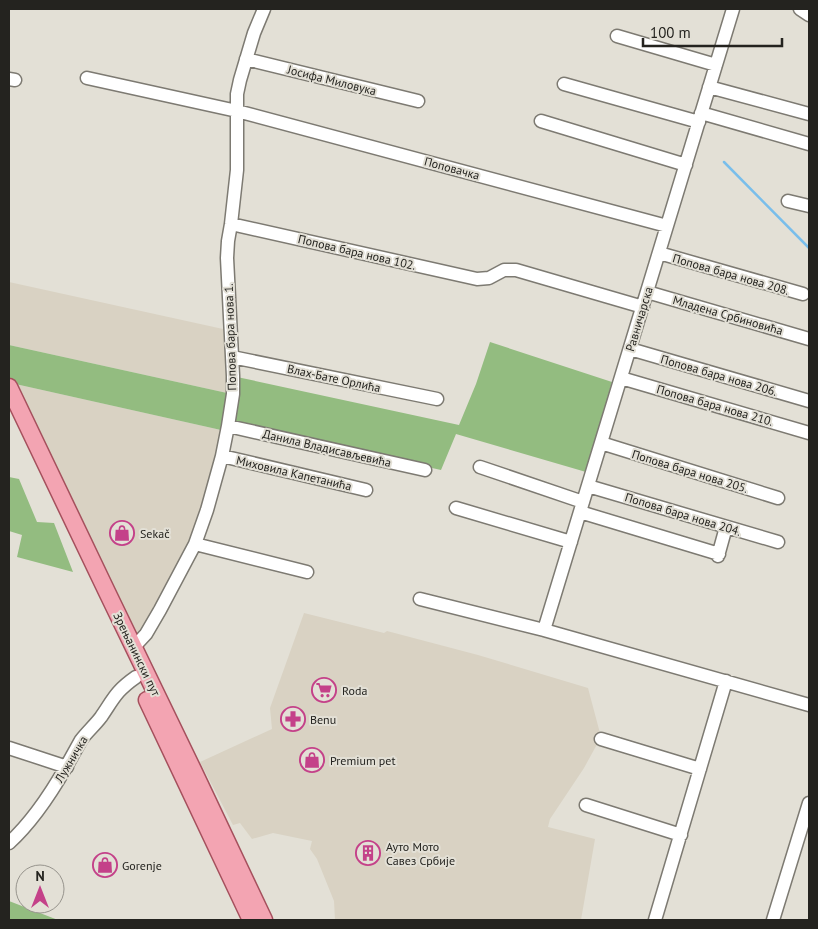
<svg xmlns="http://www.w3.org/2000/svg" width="818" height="929" font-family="'PT Sans',sans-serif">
  <rect width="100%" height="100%" fill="#e3e0d6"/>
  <path fill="#d9d2c3" d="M9 282 223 329 227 393 9 345Z
    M11 383 221 430 209 494 193 541 144 633 134 638Z
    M304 613 384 633 387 631 478 655 588 688 601 737 584 768 550 819 548 827 595 839 581 920H335L334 901 317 859 310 849 312 841 273 833 252 839 240 823 233 825 200 762 272 729 270 708Z"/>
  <path fill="#93bc80" d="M490 342 612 382 586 472 456 434 441 470 232 423 237 377 459 425 476 384Z
    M9 345 227 393 221 430 11 383 9 378Z
    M9 477 19 479 37 522 54 523 73 572 17 557 22 535 9 531Z
    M9 901 58 920H9Z"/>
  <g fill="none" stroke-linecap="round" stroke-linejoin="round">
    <path stroke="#79beeb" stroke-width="2.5" d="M724 162 809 248"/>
    <defs>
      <path id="minor" d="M800 9 809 15
        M617 36 716 65
        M246 59 418 101
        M87 78 237 111 667 226
        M9 79 15 80
        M564 84 699 122
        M709 87 809 114
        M701 113 809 144
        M541 121 686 165
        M788 201 809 206
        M231 224 477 279 489 278 504 270H516L643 307
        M659 253 803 294
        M647 292 809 339
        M630 349 809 401
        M232 357 437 399
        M621 378 809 433
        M228 426 425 470
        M601 443 778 498
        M222 456 366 490
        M480 467 583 502
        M588 486 778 542
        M456 508 571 542
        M580 512 719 554
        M195 544 307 572
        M718 556 726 527
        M420 599 544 630 809 705
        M544 630 733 9
        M133 648 146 634 160 610 195 544 207 510 222 456 228 426 233 394V376L227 258 228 241 231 224 237 170V94L240 80 254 33 264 9
        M601 739 700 769
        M9 748 67 767
        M586 805 681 835
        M9 843C32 822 50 795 66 767 71 758 76 749 81 740 87 732 95 725 101 717 114 698 116 691 136 677
        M655 920 726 681
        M773 920 809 803"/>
      <path id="major" d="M9 387 107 592 193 770 264 920
        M147 700 251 920"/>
    </defs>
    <use href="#minor" stroke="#7d7a72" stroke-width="15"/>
    <use href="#major" stroke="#a5505d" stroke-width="19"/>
    <use href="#minor" stroke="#fff" stroke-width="12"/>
    <use href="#major" stroke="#f3a4b2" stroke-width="16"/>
  </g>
  <defs>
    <symbol id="shop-ring" viewBox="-11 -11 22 22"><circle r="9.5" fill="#e3e0d6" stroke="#c44189" stroke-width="1.5"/><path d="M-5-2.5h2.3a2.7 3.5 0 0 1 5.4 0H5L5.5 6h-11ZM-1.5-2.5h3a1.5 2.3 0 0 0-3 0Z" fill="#c44189"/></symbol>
    <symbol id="supermarket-ring" viewBox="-11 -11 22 22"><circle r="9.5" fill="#e3e0d6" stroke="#c44189" stroke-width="1.5"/><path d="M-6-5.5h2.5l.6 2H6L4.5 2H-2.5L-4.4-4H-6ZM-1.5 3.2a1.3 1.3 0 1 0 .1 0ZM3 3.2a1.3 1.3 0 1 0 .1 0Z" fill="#c44189"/></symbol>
    <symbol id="pharmacy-ring" viewBox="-11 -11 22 22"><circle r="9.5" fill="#e3e0d6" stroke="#c44189" stroke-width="1.5"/><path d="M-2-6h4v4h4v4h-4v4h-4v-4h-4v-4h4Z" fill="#c44189"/></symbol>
    <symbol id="building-ring" viewBox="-11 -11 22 22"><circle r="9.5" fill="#e3e0d6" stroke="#c44189" stroke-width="1.5"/><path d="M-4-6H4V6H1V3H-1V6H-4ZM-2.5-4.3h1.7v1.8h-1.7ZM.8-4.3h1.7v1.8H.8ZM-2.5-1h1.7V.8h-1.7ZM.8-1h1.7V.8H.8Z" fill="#c44189"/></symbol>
  </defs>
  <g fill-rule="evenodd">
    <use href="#shop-ring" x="108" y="519" width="28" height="28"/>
    <use href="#supermarket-ring" x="310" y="676" width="28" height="28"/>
    <use href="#pharmacy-ring" x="279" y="705" width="28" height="28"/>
    <use href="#shop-ring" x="298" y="746" width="28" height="28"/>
    <use href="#building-ring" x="354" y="839" width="28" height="28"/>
    <use href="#shop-ring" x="91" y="851" width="28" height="28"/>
  </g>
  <g text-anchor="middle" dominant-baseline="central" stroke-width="4" stroke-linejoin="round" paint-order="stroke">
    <g font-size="12" fill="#24231f" stroke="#e3e0d6">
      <text transform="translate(332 80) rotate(14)">Јосифа Миловука</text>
      <text transform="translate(452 168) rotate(15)">Поповачка</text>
      <text transform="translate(357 252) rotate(13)">Попова бара нова 102.</text>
      <text transform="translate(731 274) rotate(16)">Попова бара нова 208.</text>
      <text transform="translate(728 315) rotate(16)">Младена Србиновића</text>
      <text transform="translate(639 319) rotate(-73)">Равничарска</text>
      <text transform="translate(230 337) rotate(-92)">Попова бара нова 1.</text>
      <text transform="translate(719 375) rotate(16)">Попова бара нова 206.</text>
      <text transform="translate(334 378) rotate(12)">Влах-Бате Орлића</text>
      <text transform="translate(715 405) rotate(16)">Попова бара нова 210.</text>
      <text transform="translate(327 448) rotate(13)">Данила Владисављевића</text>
      <text transform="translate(690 471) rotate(17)">Попова бара нова 205.</text>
      <text transform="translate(294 473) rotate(13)">Миховила Капетанића</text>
      <text transform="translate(683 514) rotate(17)">Попова бара нова 204.</text>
      <text transform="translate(137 654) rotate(64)">Зрењанински пут</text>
      <text transform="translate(71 759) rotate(-59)">Лужничка</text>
    </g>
    <g font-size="12" fill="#24231f" stroke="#e3e0d6" text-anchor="start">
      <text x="140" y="533">Sekač</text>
      <text x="342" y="690">Roda</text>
      <text x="310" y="719">Benu</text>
      <text x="330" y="760">Premium pet</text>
      <text x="386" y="846">Ауто Мото<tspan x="386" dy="14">Савез Србије</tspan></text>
      <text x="122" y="865">Gorenje</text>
    </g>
  </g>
  <rect width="818" height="929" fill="none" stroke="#24231f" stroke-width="20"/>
  <g transform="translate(40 889)"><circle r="24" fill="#e3e0d6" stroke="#97948d"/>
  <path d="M0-4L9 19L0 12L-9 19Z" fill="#c44189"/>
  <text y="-8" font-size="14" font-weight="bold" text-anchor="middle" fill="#24231f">N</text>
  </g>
  <path d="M643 38v8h139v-8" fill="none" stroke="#24231f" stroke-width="2.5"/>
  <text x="650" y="38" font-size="15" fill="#24231f" stroke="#e3e0d6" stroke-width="4" paint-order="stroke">100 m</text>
</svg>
